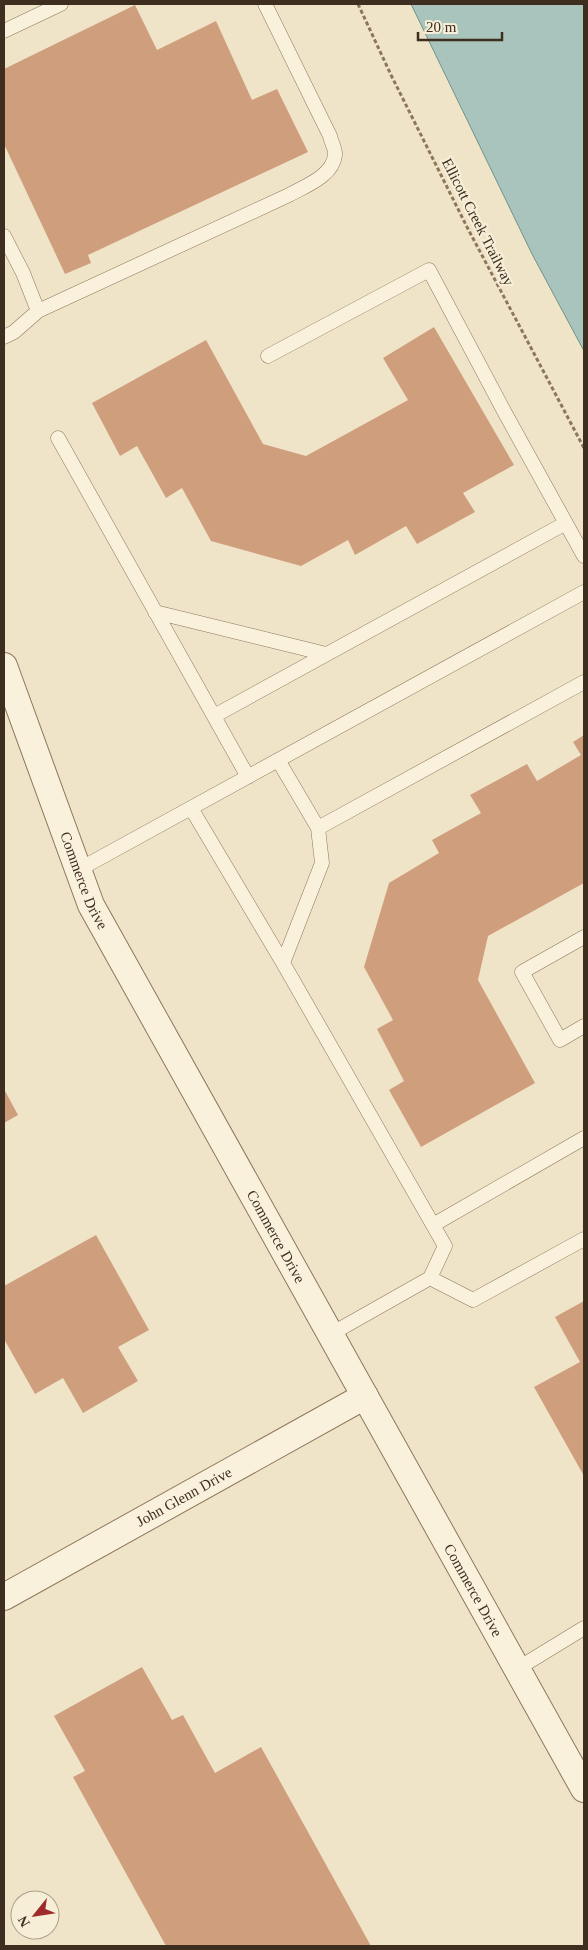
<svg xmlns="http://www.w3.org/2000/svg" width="588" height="1950" font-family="'Times New Roman',serif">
  <rect width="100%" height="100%" fill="#f0e4c8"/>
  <path fill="#a9c4bc" stroke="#6f938a" d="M411 4H584V351L532 254Z"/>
  <path fill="#cf9f7d" d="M135 5 157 50 216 21 252 100 277 89 308 152 88 255 91 263 65 274 4 144V69Z
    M434 327 514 465 463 493 475 512 417 544 406 526 355 555 348 540 301 566 211 541 182 488 166 498 137 446 120 456 92 403 206 340 263 444 306 456 408 400 383 358Z
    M584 735V883L488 936 478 980 535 1083 421 1147 389 1090 404 1081 377 1029 393 1020 364 967 389 883 439 853 432 840 481 813 470 795 527 764 537 781 581 755 573 742Z
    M4 1089 18 1115 4 1123Z
    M96 1235 149 1330 118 1347 138 1381 83 1413 63 1378 35 1394 4 1339V1286Z
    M584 1301V1476L534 1387 580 1362 555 1317Z
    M142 1667 172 1720 183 1715 215 1773 261 1747 371 1946H166L73 1777 85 1771 54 1716Z"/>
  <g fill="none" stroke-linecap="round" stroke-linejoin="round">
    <defs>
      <path id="lane" d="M4 31 61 4
        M4 236 23 273 38 311 14 332 4 337
        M38 311 289 195C305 186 333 176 335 155 336 150 331 142 330 136L265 4
        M268 356 429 270 505 413 584 556
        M58 438 248 777
        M155 612 326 654
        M214 716 566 523
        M278 760 318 828 322 863 283 963
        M191 808 283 963 445 1246 430 1278 331 1334
        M318 828 584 682
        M78 870 584 592
        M584 937 522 972 560 1040 584 1026
        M433 1225 584 1138
        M430 1278 473 1300 584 1239
        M517 1669 584 1628"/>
      <g id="street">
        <path id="s1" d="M4 666 91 905 584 1789"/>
        <path id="s2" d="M4 1597 365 1396"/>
      </g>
    </defs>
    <use href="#lane" stroke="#8d765c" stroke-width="15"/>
    <use href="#street" stroke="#8d765c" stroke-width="28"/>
    <path stroke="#8d765c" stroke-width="3" stroke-dasharray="4 2.5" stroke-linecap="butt" d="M358 4 391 75 467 227 584 448"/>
    <use href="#lane" stroke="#faf1dc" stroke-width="14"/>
    <use href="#street" stroke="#faf1dc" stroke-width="26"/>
  </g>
  <g text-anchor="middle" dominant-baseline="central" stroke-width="4.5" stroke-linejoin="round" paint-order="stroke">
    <g font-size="15" fill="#3d2e20" stroke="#f7eed8">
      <text transform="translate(478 222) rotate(63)">Ellicott Creek Trailway</text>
      <text stroke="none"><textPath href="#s1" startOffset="229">Commerce Drive</textPath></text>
      <text stroke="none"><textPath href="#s1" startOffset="634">Commerce Drive</textPath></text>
      <text stroke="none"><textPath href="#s2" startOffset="206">John Glenn Drive</textPath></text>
      <text stroke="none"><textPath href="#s1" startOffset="1039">Commerce Drive</textPath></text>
    </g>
  </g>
  <rect width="588" height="1950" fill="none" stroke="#3d2e20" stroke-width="10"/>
  <g transform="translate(35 1915) rotate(240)"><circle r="24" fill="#f7eed8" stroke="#ada18e"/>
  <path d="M0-4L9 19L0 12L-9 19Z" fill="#9e2a2b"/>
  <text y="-8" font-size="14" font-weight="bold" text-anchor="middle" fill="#3d2e20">N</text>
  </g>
  <path d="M418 32v8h84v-8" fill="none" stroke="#3d2e20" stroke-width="2.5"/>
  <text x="426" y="32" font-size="15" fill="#3d2e20" stroke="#f7eed8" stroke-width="4" paint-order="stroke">20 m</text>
</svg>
